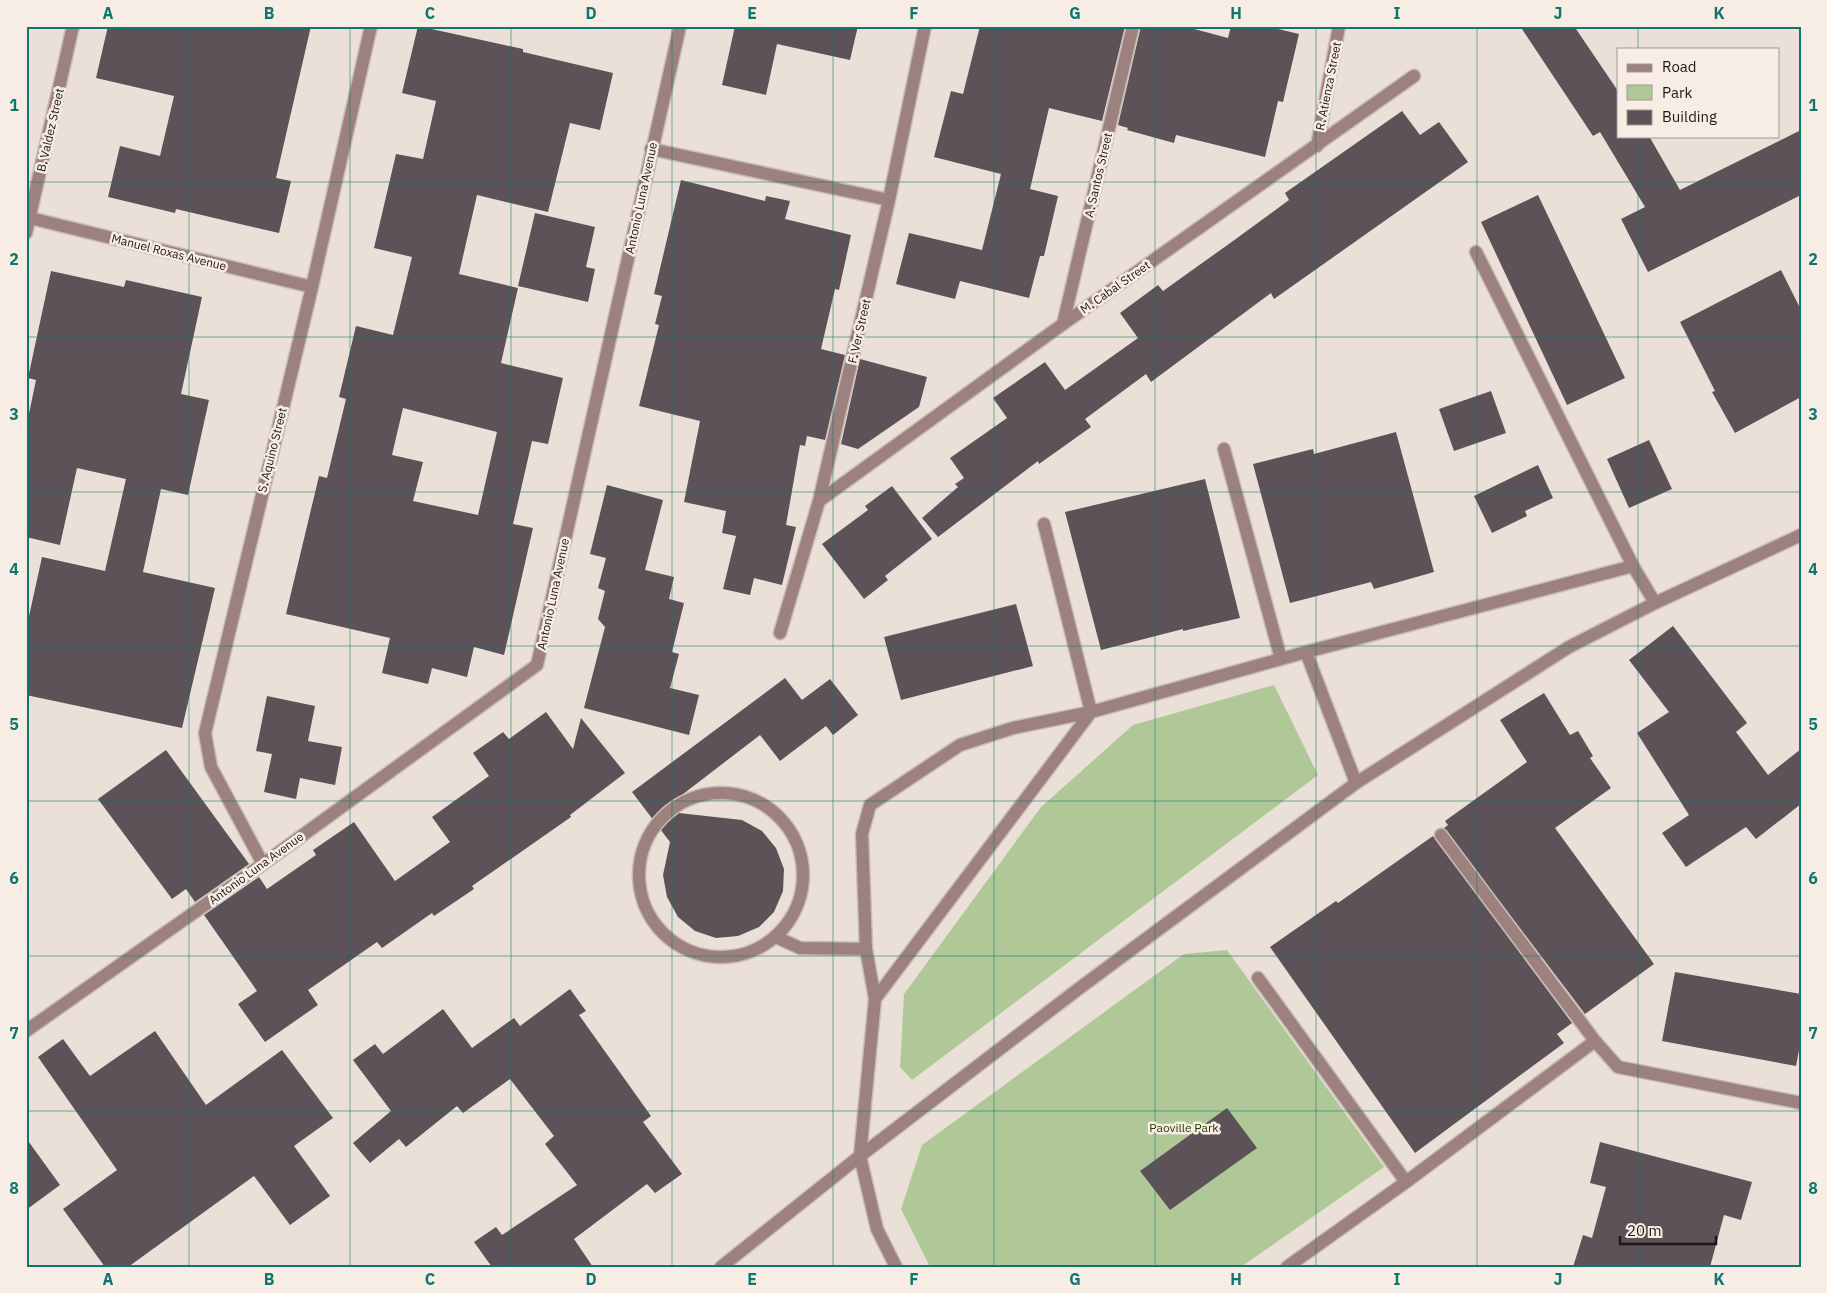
<svg xmlns="http://www.w3.org/2000/svg" width="1827" height="1293" font-family="'IBM Plex Sans',sans-serif">
  <rect width="100%" height="100%" fill="#ebe0d8"/>
  <path fill="#b0c898" d="M1274 685 1318 775 912 1080 900 1067 904 994 1041 807 1133 725Z
    M1227 950 1384 1167 1241 1267H930L901 1209 922 1145 1184 954Z"/>
  <path fill="#5d5258" fill-rule="evenodd" d="M108 26H311L276 178 291 181 279 233 176 209 175 213 108 197 120 146 160 156 174 96 96 78Z
    M418 26 523 49V52L613 73 600 130 570 123 548 212 477 195 459 274 518 288 501 363 563 378 548 444 532 441 513 524 533 528 504 655 474 647 467 677 432 668 428 684 382 673 390 638 286 614 319 476 327 478 346 399 339 397 356 326 393 335 412 257 374 248 396 154 423 159 436 101 402 93ZM403 408 497 432 478 515 413 501 423 462 392 455Z
    M735 26H858L850 60 777 44 766 95 722 85Z
    M980 26H1125L1102 121 1049 108 1030 189 1058 196 1044 256H1040L1029 298 960 281 955 299 896 284 909 233 982 250 1001 174 934 157 951 91 963 94Z
    M1141 26H1183L1228 38 1231 26H1266L1299 34 1283 102 1278 101 1265 157 1176 135 1174 143 1127 130 1128 128 1118 125Z
    M1520 26H1574L1618 91V136H1649L1680 190 1801 130V195L1648 272 1621 219 1645 207 1600 132 1593 136Z
    M1402 111 1420 135 1439 122 1468 162 1274 299 1271 293 1151 382 1146 374 1085 419 1091 427 1039 464 1038 461 938 537 922 518 958 487 955 484 964 478 950 458 1007 418 993 398 1045 362 1065 390 1138 338 1120 313 1158 285 1163 291 1233 241 1289 200 1285 193Z
    M681 180 765 201 766 196 790 201 785 219 851 235 839 290 835 289 821 349 845 355 825 440 807 436 805 446 800 445 786 525 796 527 782 585 754 578 750 595 723 589 736 536 722 533 726 511 684 502 700 421 639 406 659 325 655 324 662 296 654 294Z
    M1538 195 1625 378 1567 405 1481 222Z
    M535 213 595 227 586 267 595 269 588 302 518 286Z
    M1781 270 1801 310V397L1735 433 1712 392 1715 391 1680 322Z
    M51 271 124 287 126 280 202 297 181 394 209 400 188 495 161 489 143 572 215 588 182 728 26 695V630L42 557 105 571 126 479 77 468 60 545 26 537V428L36 380 28 378Z
    M860 359 927 377 919 407 858 449 841 444Z
    M1491 391 1506 433 1454 451 1439 409Z
    M1396 432 1434 572 1374 589 1371 582 1290 603 1253 464 1313 449 1314 454Z
    M1649 440 1672 489 1629 508 1607 459Z
    M1538 465 1553 498 1525 511 1527 516 1492 533 1474 496Z
    M1205 479 1240 618 1183 631V629L1101 650 1065 512Z
    M607 485 663 500 645 570 674 577 669 599 684 603 672 652 679 654 670 688 699 695 689 735 584 708 605 627 598 619 605 591 598 588 606 558 590 554Z
    M892 486 932 539 885 576 888 580 864 599 822 544 868 510 865 506Z
    M1016 604 1033 666 901 700 884 637Z
    M1673 626 1747 723 1736 732 1768 775 1801 749V804L1756 839 1746 827 1686 867 1662 833 1689 815 1637 733 1669 712 1629 660Z
    M785 678 802 700 830 679 858 715 833 735 826 726 780 761 760 735 661 811 742 820 762 831 776 848 784 869 783 891 774 912 759 927 738 936 716 938 695 931 678 917 667 897 663 875 670 842 632 792Z
    M1544 693 1570 735 1578 731 1593 756 1590 758 1611 788 1555 828 1654 964 1585 1014 1444 828 1448 825 1445 821 1527 762 1500 720Z
    M267 696 315 706 308 741 342 747 335 785 300 778 296 799 264 792 272 754 256 751Z
    M546 712 573 749 581 718 625 773 570 815 571 817 472 886 474 889 434 916 432 913 382 948 377 942 308 990 318 1005 265 1042 238 1004 257 991 204 915 259 877 267 889 316 855 313 850 354 822 395 881 450 842 432 817 489 776 473 753 503 732 509 739Z
    M166 750 249 864 195 902 186 889 172 899 98 799Z
    M1433 836 1572 1023 1557 1034 1564 1043 1415 1153 1270 947 1336 901 1338 903Z
    M1675 972 1801 994V1040L1796 1066 1662 1041Z
    M570 989 586 1011 579 1015 651 1116 643 1122 682 1174 655 1193 647 1184 574 1239 593 1267H492L474 1242 496 1227 502 1235 577 1185 545 1144 554 1136 510 1079 463 1113 457 1106 406 1147 399 1139 370 1163 353 1143 391 1111 353 1060 375 1044 383 1054 443 1009 472 1048 514 1018 520 1026Z
    M155 1031 206 1105 282 1050 333 1118 294 1146 330 1196 290 1225 254 1176 128 1267H105L63 1209 117 1170 38 1057 63 1039 90 1076Z
    M1227 1108 1257 1148 1170 1210 1140 1171Z
    M26 1138 60 1185 26 1210Z
    M1600 1142 1752 1182 1741 1220 1724 1215 1710 1267H1573L1583 1235 1592 1238 1606 1187 1590 1183Z"/>
  <g fill="none" stroke-linecap="round" stroke-linejoin="round">
    <defs>
      <path id="street" d="M1317 146 1339 26
        M651 149 889 200
        M26 217 312 287
        M26 233 73 26
        M1476 252 1633 566 1655 603
        M1063 324 1133 26
        M1224 449 1281 659
        M819 501 1063 324 1414 76
        M780 633 819 501 889 200 925 26
        M1306 652 1356 783
        M639 875a82 82 0 1 1 164 0a82 82 0 1 1-164 0Z
        M1441 835 1595 1041 1618 1067 1801 1103
        M263 864 211 767 205 733 312 287 371 26
        M776 937 800 948 866 949
        M1258 978 1406 1182
        M875 999 1091 712 1044 524
        M26 1031 263 864 537 665 680 26
        M721 1267 860 1156 1077 990 1356 783 1569 647 1655 603 1801 535
        M896 1267 877 1229 860 1156 875 999 866 949 862 834 870 805 960 745 1013 728 1091 712 1306 652 1633 566
        M1287 1267 1406 1182 1595 1041"/>
    </defs>
    <use href="#street" stroke="#c6bcb5" stroke-width="15"/>
    <use href="#street" stroke="#9c817e" stroke-width="12"/>
  </g>
  <path fill="none" stroke="#0f766e" stroke-width="1" stroke-opacity="0.55" d="M189 26V1267M350 26V1267M511 26V1267M672 26V1267M833 26V1267M994 26V1267M1155 26V1267M1316 26V1267M1477 26V1267M1638 26V49M1638 136V1267M26 182H1801M26 337H1801M26 492H1801M26 646H1801M26 801H1801M26 956H1801M26 1111H1801"/>
  <g text-anchor="middle" dominant-baseline="central" stroke-width="5" stroke-linejoin="round" paint-order="stroke">
    <g font-size="12" fill="#1d1917" stroke="#f8ede5">
      <text transform="translate(1328 86) rotate(-79)">R. Atienza Street</text>
      <text transform="translate(50 130) rotate(-77)">B. Valdez Street</text>
      <text transform="translate(1098 175) rotate(-77)">A. Santos Street</text>
      <text transform="translate(641 198) rotate(-78)">Antonio Luna Avenue</text>
      <text transform="translate(169 252) rotate(14)">Manuel Roxas Avenue</text>
      <text transform="translate(1115 287) rotate(-35)">M. Cabal Street</text>
      <text transform="translate(859 331) rotate(-77)">F. Ver Street</text>
      <text transform="translate(272 450) rotate(-76)">S. Aquino Street</text>
      <text transform="translate(553 594) rotate(-78)">Antonio Luna Avenue</text>
      <text transform="translate(256 868) rotate(-36)">Antonio Luna Avenue</text>
    </g>
    <g font-size="12" fill="#233a01" stroke="#f8ede5">
      <text x="1184" y="1127">Paoville Park</text>
    </g>
  </g>
  <rect width="1827" height="1293" fill="none" stroke="#f8ede5" stroke-width="55"/>
  <rect x="1617" y="48" width="162" height="90" fill="#f8ede5" stroke="#a09893"/>
  <rect x="1627" y="64" width="25" height="8" fill="#9c817e" stroke="#a09893"/>
  <text x="1662" y="72" font-size="15" fill="#1d1917">Road</text>
  <rect x="1627" y="85" width="25" height="15" fill="#b0c898" stroke="#a09893"/>
  <text x="1662" y="98" font-size="15" fill="#1d1917">Park</text>
  <rect x="1627" y="110" width="25" height="15" fill="#5d5258" stroke="#a09893"/>
  <text x="1662" y="122" font-size="15" fill="#1d1917">Building</text>
  <path d="M1620 1236v8h96v-8" fill="none" stroke="#1d1917" stroke-width="2.5"/>
  <text x="1627" y="1236" font-size="15" fill="#1d1917" stroke="#f8ede5" stroke-width="4" paint-order="stroke">20 m</text>
  <rect x="28" y="28" width="1772" height="1238" fill="none" stroke="#0f766e" stroke-width="2"/>
  <g font-size="16" text-anchor="middle" font-weight="bold" fill="#0f766e">
    <text x="108" y="19">A</text>
    <text x="269" y="19">B</text>
    <text x="430" y="19">C</text>
    <text x="591" y="19">D</text>
    <text x="752" y="19">E</text>
    <text x="914" y="19">F</text>
    <text x="1075" y="19">G</text>
    <text x="1236" y="19">H</text>
    <text x="1397" y="19">I</text>
    <text x="1558" y="19">J</text>
    <text x="1719" y="19">K</text>
    <text x="14" y="111">1</text>
    <text x="1813" y="111">1</text>
    <text x="14" y="265">2</text>
    <text x="1813" y="265">2</text>
    <text x="14" y="420">3</text>
    <text x="1813" y="420">3</text>
    <text x="14" y="575">4</text>
    <text x="1813" y="575">4</text>
    <text x="14" y="730">5</text>
    <text x="1813" y="730">5</text>
    <text x="14" y="884">6</text>
    <text x="1813" y="884">6</text>
    <text x="14" y="1039">7</text>
    <text x="1813" y="1039">7</text>
    <text x="14" y="1194">8</text>
    <text x="1813" y="1194">8</text>
    <text x="108" y="1285">A</text>
    <text x="269" y="1285">B</text>
    <text x="430" y="1285">C</text>
    <text x="591" y="1285">D</text>
    <text x="752" y="1285">E</text>
    <text x="914" y="1285">F</text>
    <text x="1075" y="1285">G</text>
    <text x="1236" y="1285">H</text>
    <text x="1397" y="1285">I</text>
    <text x="1558" y="1285">J</text>
    <text x="1719" y="1285">K</text>
  </g>
</svg>
